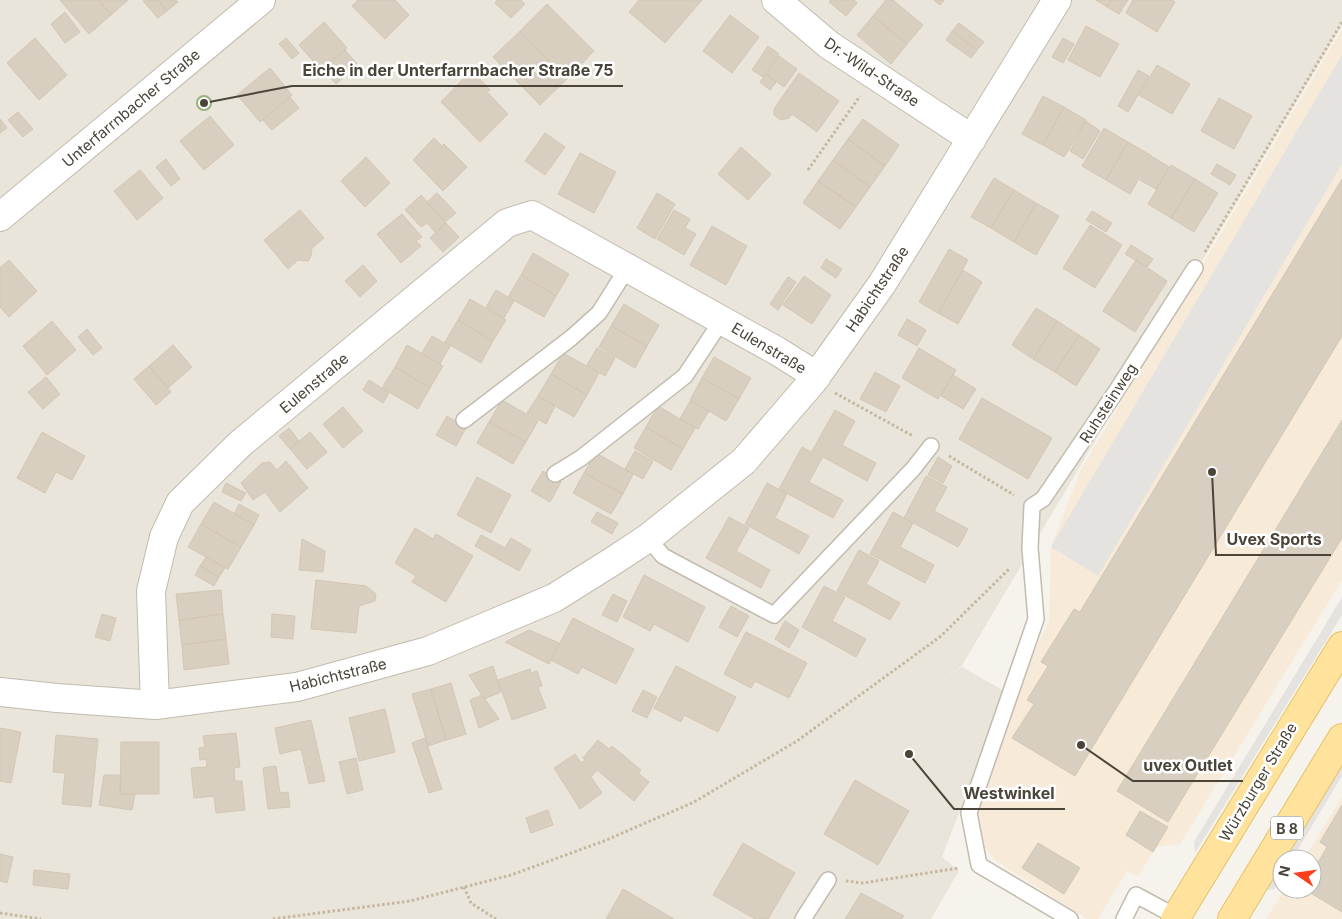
<svg xmlns="http://www.w3.org/2000/svg" width="1342" height="919" font-family="Inter,sans-serif">
  <rect width="100%" height="100%" fill="#f6f3ec"/>
  <path fill="#eae5da" d="M0 0H1342V25L961 667 934 686 962 667 1006 692 942 857 959 871 931 919H0Z"/>
  <path fill="#f7ead8" d="M1342 29V580L1180 844 1156 847 1138 876 1127 871 1098 919H1087L996 861 979 840 977 817 1021 680 1049 620 1051 547 1080 471Z
    M1342 797V919H1266L1285 889H1312V859H1304Z"/>
  <path fill="#e5e3e0" d="M1342 55V164L1098 576 1051 547Z
    M1342 597V615L1195 853 1194 842Z
    M1342 760V776L1292 859H1282V876L1274 889 1263 891Z"/>
  <path fill="#d8cfc1" stroke="#d3c7b4" d="M60 0H98L111 15 89 34Z
    M98 0H128L111 15Z
    M158 0 167 11 158 18 143 1Z
    M158 0H176L178 2 167 11Z
    M358 0H395L409 15 385 39 352 6Z
    M497 0H521L525 4 511 18 495 3Z
    M639 0H702L665 43 629 12Z
    M831 0H854L857 3 846 16 829 2Z
    M886 0H893L923 25 907 44 873 16Z
    M934 0H944L940 5Z
    M1096 0H1111L1107 7Z
    M1111 0H1128L1119 14 1107 7Z
    M1133 0H1172L1175 2 1157 32 1126 13Z
    M547 4 594 51 567 79 520 31Z
    M65 12 80 32 65 43 51 24Z
    M730 15 759 37 732 73 703 51Z
    M873 16 907 44 891 64 857 35Z
    M324 22 347 48 321 70 299 45Z
    M959 23 984 42 977 50 952 31Z
    M1086 26 1119 44 1100 77 1068 60Z
    M520 31 567 79 540 105 493 57Z
    M952 31 977 50 971 58 946 40Z
    M35 38 67 75 39 100 7 63Z
    M286 38 299 53 292 59 279 44Z
    M1063 38 1074 44 1063 63 1052 57Z
    M768 46 779 54 763 77 752 70Z
    M345 50 358 65 336 84 323 69Z
    M779 56 797 69 784 87 766 74Z
    M1157 65 1190 84 1172 114 1139 95Z
    M270 68 292 95 260 122 237 95Z
    M1138 70 1149 76 1128 112 1118 106Z
    M469 73 476 80 478 77 490 90 487 92 508 114 480 142 441 102Z
    M799 73 839 101 817 132 792 114 789 118 781 120 774 115V109Z
    M766 74 776 82 770 90 760 82Z
    M1043 96 1064 107 1043 145 1022 134Z
    M290 97 299 108 272 130 263 120Z
    M1219 98 1252 116 1234 149 1201 131Z
    M1064 107 1086 120 1064 157 1043 145Z
    M18 112 33 129 23 137 8 120Z
    M210 116 234 145 204 170 180 141Z
    M0 119 7 128 0 133Z
    M863 119 899 145 885 166 848 139Z
    M1086 121 1100 131 1083 159 1070 151Z
    M1104 128 1128 142 1106 180 1082 166Z
    M545 133 565 147 545 175 525 161Z
    M434 138 442 146 444 144 467 167 443 191 413 160Z
    M848 139 885 166 870 187 833 160Z
    M1128 142 1152 156 1130 194 1106 180Z
    M741 147 771 174 748 200 718 174Z
    M580 153 616 172 594 213 558 194Z
    M366 157 390 183 365 207 341 181Z
    M1153 157 1169 167 1156 189 1140 180Z
    M166 159 180 179 171 186 156 167Z
    M833 160 870 187 856 207 818 181Z
    M1217 164 1236 175 1230 185 1211 174Z
    M1171 165 1195 179 1171 218 1148 204Z
    M140 170 163 198 137 220 114 191Z
    M994 178 1014 190 991 228 971 217Z
    M1195 179 1218 193 1194 232 1171 218Z
    M1342 179V336L1075 776 1012 738 1034 704 1027 700 1048 666 1041 662 1074 609 1080 612Z
    M818 181 856 207 840 229 803 203Z
    M1014 190 1036 203 1014 242 991 228Z
    M437 193 456 213 445 222 427 202Z
    M657 193 675 204 655 239 637 228Z
    M421 195 446 223 435 232 427 223 421 227 405 210Z
    M1036 203 1059 216 1036 255 1014 242Z
    M300 210 324 238 312 248 311 256 308 261 298 260 288 269 264 240Z
    M674 210 690 219 685 228 696 234 684 255 657 239Z
    M1092 211 1112 223 1106 232 1086 220Z
    M402 214 422 237 416 241 421 246 401 263 377 234Z
    M446 223 459 237 443 252 430 238Z
    M1090 225 1122 245 1095 288 1063 268Z
    M712 226 747 246 726 285 690 265Z
    M1131 245 1153 259 1147 267 1125 254Z
    M949 249 968 260 938 313 919 302Z
    M533 253 569 274 556 296 521 275Z
    M826 259 842 269 836 278 821 268Z
    M9 260 37 291 9 317 0 307V268Z
    M1136 260 1167 281 1135 332 1103 311Z
    M363 265 377 281 360 297 345 281Z
    M963 270 982 282 958 324 938 313Z
    M521 275 556 296 544 317 508 297Z
    M804 276 831 295 812 324 783 305Z
    M788 277 796 282 778 310 770 304Z
    M496 290 514 301 504 318 486 307Z
    M470 299 506 320 493 341 458 320Z
    M624 304 659 325 647 346 611 326Z
    M1036 308 1057 321 1033 359 1012 345Z
    M907 319 926 330 917 346 898 335Z
    M458 320 493 341 481 363 445 342Z
    M52 321 76 350 47 375 23 346Z
    M1057 321 1079 335 1055 372 1033 359Z
    M611 326 647 346 635 368 599 347Z
    M87 329 102 348 93 355 78 337Z
    M1079 335 1100 349 1076 386 1055 372Z
    M432 336 450 346 440 364 422 353Z
    M173 345 192 367 168 388 149 366Z
    M407 345 443 366 430 388 395 367Z
    M597 348 615 358 605 376 587 365Z
    M919 348 956 370 938 399 902 378Z
    M563 353 599 373 587 395 551 374Z
    M714 357 751 378 739 399 702 378Z
    M149 366 171 392 156 405 134 379Z
    M395 367 430 388 418 409 382 388Z
    M875 372 900 386 886 412 860 399Z
    M551 374 587 395 574 417 538 396Z
    M953 375 976 389 963 409 941 396Z
    M46 377 60 394 43 409 28 392Z
    M702 378 739 399 726 421 690 400Z
    M369 380 389 393 383 403 363 390Z
    M538 396 555 406 546 424 527 413Z
    M982 398 1052 438 1028 479 959 439Z
    M502 400 538 421 526 442 489 422Z
    M690 401 709 411 698 429 680 419Z
    M658 406 695 428 683 449 646 427Z
    M343 407 363 431 343 448 323 424Z
    M835 410 855 421 842 445 876 463 867 481 812 451Z
    M447 416 466 428 456 446 436 435Z
    M1342 420V538L1168 822 1117 791Z
    M489 422 526 442 513 464 477 443Z
    M646 427 683 449 671 470 634 448Z
    M289 428 299 441 290 449 279 436Z
    M42 432 85 456 72 480 56 472 45 493 17 478Z
    M310 432 327 452 307 469 290 449Z
    M802 447 822 458 809 482 843 500 833 518 779 489Z
    M635 451 653 461 643 479 625 469Z
    M596 453 633 474 623 494 584 473Z
    M938 457 952 466 943 483 928 475Z
    M286 461 308 488 280 512 265 492 253 500 241 483 262 463 270 462 277 470Z
    M543 471 561 482 550 502 531 491Z
    M584 473 623 494 611 514 573 493Z
    M926 476 947 487 934 511 968 529 958 547 904 518Z
    M477 477 511 495 491 533 457 515Z
    M226 483 246 493 241 501 222 492Z
    M767 483 787 494 775 518 809 536 799 554 745 524Z
    M214 502 254 525 241 547 201 524Z
    M239 504 259 515 254 525 234 514Z
    M597 512 618 523 612 534 591 522Z
    M893 512 913 523 900 547 934 565 925 583 870 554Z
    M729 517 749 528 736 551 770 570 761 588 706 558Z
    M201 524 241 547 228 569 188 547Z
    M415 528 433 539 436 534 473 556 446 602 412 582 416 576 395 563Z
    M481 535 505 548 511 538 531 550 519 571 475 546Z
    M302 539 325 551 323 572 299 570Z
    M859 550 879 561 866 584 900 603 890 620 837 591Z
    M206 557 225 568 219 577 200 566Z
    M200 566 219 577 214 586 195 575Z
    M644 575 705 607 688 642 654 624 650 631 623 617Z
    M316 580 366 586 376 594 375 601 359 606 356 633 311 629Z
    M824 586 845 597 832 621 866 639 856 657 802 627Z
    M221 590 223 614 179 620 176 594Z
    M613 594 627 601 617 622 602 615Z
    M731 606 749 616 737 637 719 627Z
    M102 614 116 618 110 641 95 637Z
    M223 614 226 639 182 645 179 620Z
    M272 614 295 616 293 639 271 637Z
    M573 618 634 649 616 684 582 667 578 674 551 660Z
    M785 621 799 630 789 648 775 639Z
    M529 630 559 643 549 664 505 642Z
    M746 632 807 663 789 698 755 681 751 688 724 674Z
    M226 639 229 664 184 670 182 645Z
    M493 666 501 692 484 699 469 675Z
    M676 666 736 697 718 732 684 715 681 722 654 708Z
    M530 669 531 673 537 671 542 686 538 687 546 708 512 720 498 680Z
    M451 683 466 734 446 740 431 689Z
    M431 689 446 740 428 746 412 694Z
    M643 690 657 697 647 718 632 711Z
    M482 695 499 719 479 728 470 700Z
    M385 709 395 752 359 761 349 718Z
    M311 720 325 781 309 784 301 749 280 754 275 728Z
    M0 728 21 732 11 783 0 781Z
    M236 733 240 767 234 768 235 781H242L245 810 216 813 214 796 194 798 191 768 207 767 206 759 200 760 199 748 205 747 203 736Z
    M56 735 98 739 91 807 62 804 65 773 53 772Z
    M425 738 442 789 429 793 412 743Z
    M598 740 609 749 612 746 641 770 638 773 649 782 634 801 597 770 591 777 602 793 580 809 554 768 575 754 581 763 585 760 583 758Z
    M121 742H159V794H120Z
    M356 758 363 790 347 794 339 762Z
    M276 766 280 793 288 792 290 807 268 809 263 768Z
    M104 775H121L120 794H135L132 810 99 805Z
    M855 780 909 811 878 865 824 834Z
    M1342 805V912L1304 889H1312V873L1327 847 1320 842Z
    M548 810 553 825 531 833 526 818Z
    M1140 811 1168 827 1153 852 1126 835Z
    M743 843 795 873 768 919H755L713 895Z
    M1038 843 1080 868 1064 894 1022 868Z
    M0 854 13 857 7 883 0 881Z
    M34 870 70 874 68 889 33 885Z
    M623 889 674 919H606Z
    M861 893 904 916 902 919H845Z"/>
  <g fill="none" stroke-linecap="round" stroke-linejoin="round">
    <defs>
      <path id="service" d="M464 420 571 338 599 313 628 267
        M555 474 581 458 685 376 722 320
        M648 538 663 556 774 615 913 469 931 446
        M803 919 828 880
        M1070 919 979 865 969 813 1036 619 1030 548 1032 506 1043 499 1115 393 1195 268
        M1124 919 1136 895 1177 917"/>
      <path id="minor" d="M776 0 829 45 972 139
        M0 217 261 0
        M0 692 57 698 155 705 297 687 428 651 554 598 613 561 648 538 744 461 813 381 882 284 1057 0
        M155 705 151 591 164 537 180 503 241 443 507 223 532 215 777 351 817 376"/>
      <path id="primary" d="M1175 919 1342 646
        M1232 919 1342 738"/>
    </defs>
    <use href="#service" stroke="#c2bbae" stroke-width="18"/>
    <use href="#minor" stroke="#c2bbae" stroke-width="30"/>
    <use href="#primary" stroke="#e6c16a" stroke-width="30"/>
    <path stroke="#c4b79f" stroke-width="3" stroke-dasharray="2.5 2.5" stroke-linecap="butt" d="M808 170 860 96
      M1205 252 1342 22
      M835 393 913 436
      M949 456 1014 495
      M846 881 863 883 959 868
      M464 887 471 903 496 919
      M0 913 41 919
      M273 919 410 901 511 875 604 841 694 802 797 741 941 636 1010 568"/>
    <use href="#service" stroke="#fff" stroke-width="15"/>
    <use href="#minor" stroke="#fff" stroke-width="28"/>
    <use href="#primary" stroke="#ffe39c" stroke-width="28"/>
  </g>
  <circle fill="#97b381" cx="204" cy="103" r="8"/>
  <g text-anchor="middle" dominant-baseline="central" stroke-width="5" stroke-linejoin="round" paint-order="stroke">
    <rect fill="#fff" stroke="#817c74" stroke-width="1" x="1271" y="816.5" width="32" height="23" rx="4"/>
    <g font-size="14" font-weight="bold" fill="#4b4439">
      <text x="1287" y="828">B 8</text>
    </g>
    <g font-size="15" fill="#4b4439" stroke="#fff">
      <text transform="translate(872 72) rotate(34)">Dr.-Wild-Straße</text>
      <text transform="translate(131 108) rotate(-40)">Unterfarrnbacher Straße</text>
      <text transform="translate(877 289) rotate(-56)">Habichtstraße</text>
      <text transform="translate(769 348) rotate(31)">Eulenstraße</text>
      <text transform="translate(314 383) rotate(-40)">Eulenstraße</text>
      <text transform="translate(1108 403) rotate(-57)">Ruhsteinweg</text>
      <text transform="translate(338 675) rotate(-14)">Habichtstraße</text>
      <text transform="translate(1258 782) rotate(-59)">Würzburger Straße</text>
    </g>
  </g>
  <path fill="none" stroke="#4b4439" stroke-width="2" d="M204 103L292 86H623M1212 472L1216 555H1331M1081 745L1133 781H1243M909 754L954 809H1065"/>
  <g fill="#4b4439" stroke="#fff" stroke-width="2">
    <circle cx="204" cy="103" r="5"/>
    <circle cx="1212" cy="472" r="5"/>
    <circle cx="1081" cy="745" r="5"/>
    <circle cx="909" cy="754" r="5"/>
  </g>
  <g font-size="16" text-anchor="middle" font-weight="bold" fill="#4b4439" stroke="#fff" stroke-width="5" stroke-linejoin="round" paint-order="stroke">
    <text x="458" y="76">Eiche in der Unterfarrnbacher Straße 75</text>
    <text x="1274" y="545">Uvex Sports</text>
    <text x="1188" y="771">uvex Outlet</text>
    <text x="1009" y="799">Westwinkel</text>
  </g>
  <g transform="translate(1297 874) rotate(283)"><circle r="24" fill="#ffffff" stroke="#b7b4b0"/>
  <path d="M0-4L9 19L0 12L-9 19Z" fill="#fc3f1d"/>
  <text y="-8" font-size="14" font-weight="bold" text-anchor="middle" fill="#4b4439">N</text>
  </g>
</svg>
